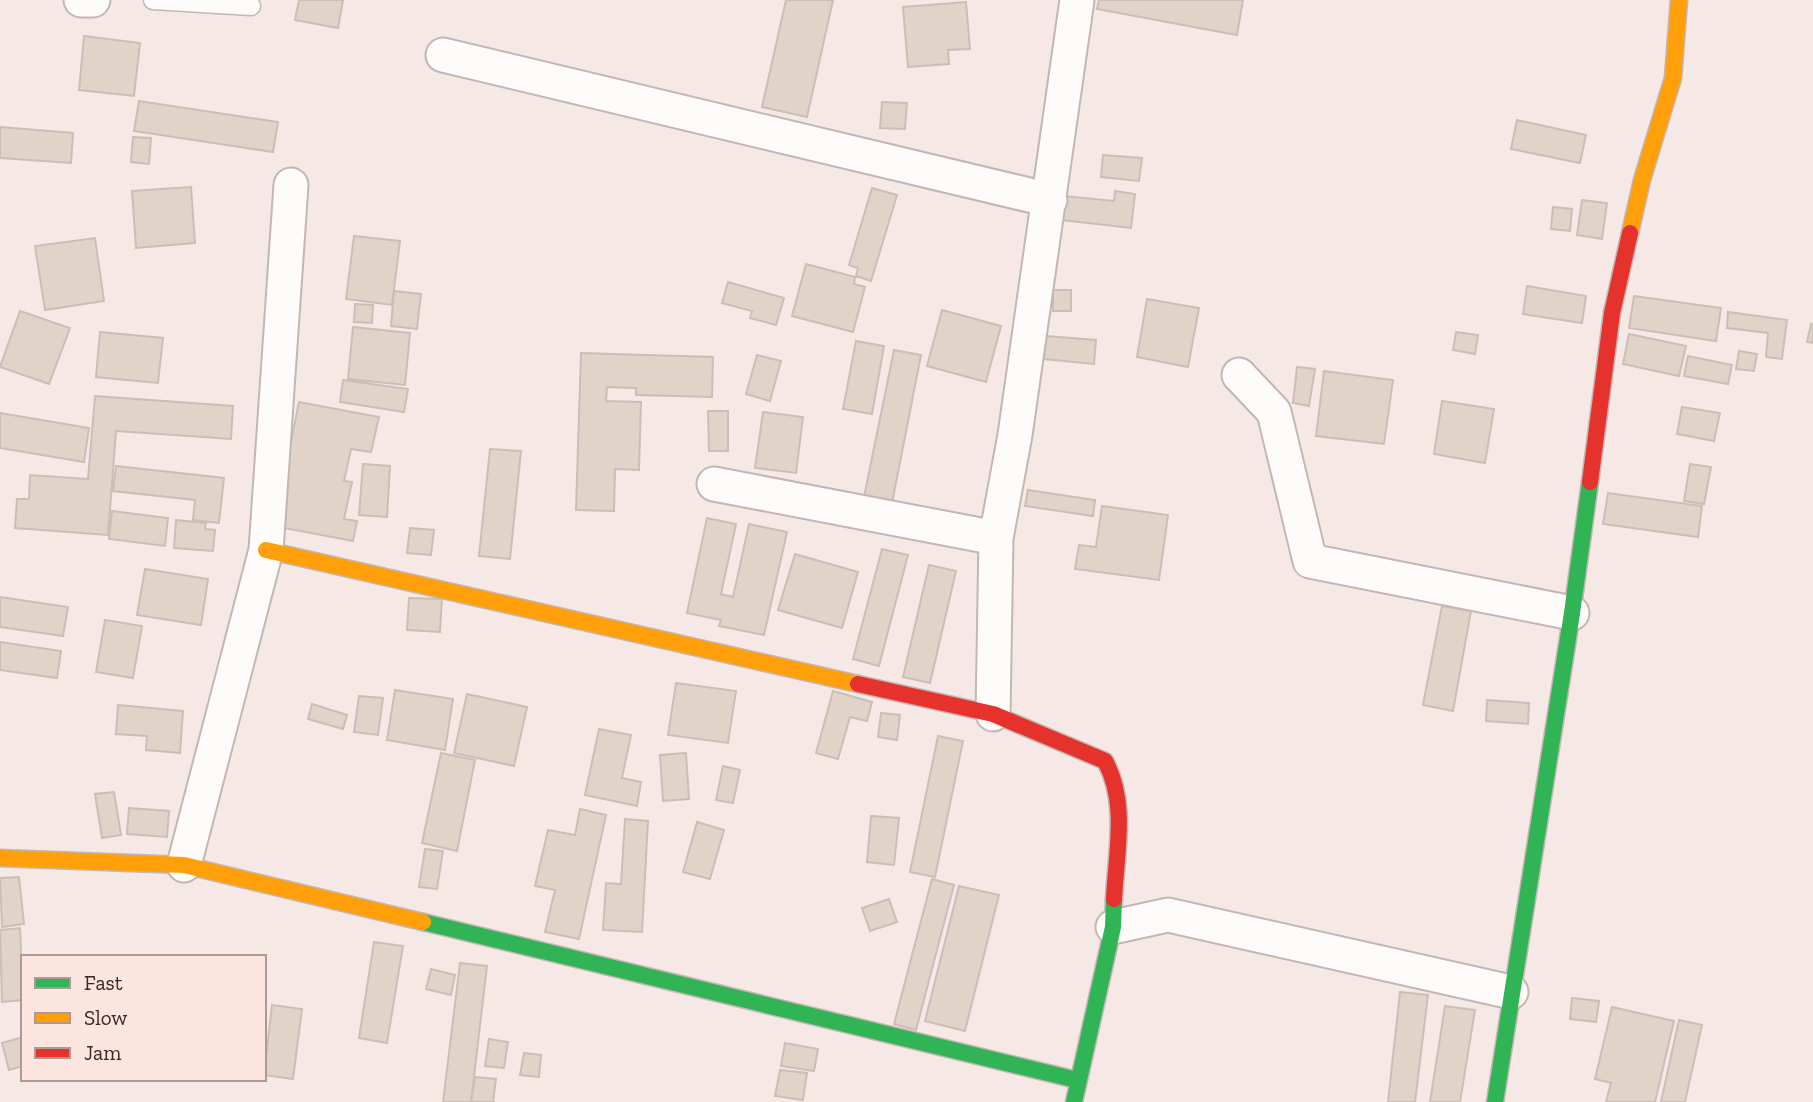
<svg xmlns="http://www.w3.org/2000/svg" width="1813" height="1102" font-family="'Zilla Slab',serif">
  <rect width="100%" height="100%" fill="#f6e9e5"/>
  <path fill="#e2d3c9" stroke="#c9beb8" stroke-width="2" d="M299 0H343L338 28 295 20Z
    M786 0H833L807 117 762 107Z
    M1099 0H1243L1237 35 1097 9Z
    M966 2 970 49 948 50 949 64 908 67 903 7Z
    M84 36 140 43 134 96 79 90Z
    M139 101 278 122 273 152 134 131Z
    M882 102 907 103 905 129 880 128Z
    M1517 120 1586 135 1580 163 1511 149Z
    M0 127 73 133 71 163 0 158Z
    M133 137 151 138 149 164 131 162Z
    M1103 155 1142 158 1139 181 1101 177Z
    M191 187 195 243 136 248 132 191Z
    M872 188 897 195 871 281 856 276 858 268 849 265Z
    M1115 191 1135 194 1131 228 1062 220 1065 196 1114 201Z
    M1582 200 1607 203 1602 239 1577 235Z
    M1553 207 1572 209 1570 231 1551 229Z
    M354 236 400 241 392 305 346 299Z
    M95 238 104 301 45 310 35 246Z
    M806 264 855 277 854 284 865 287 853 332 792 316Z
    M728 282 784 298 776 325 750 318 752 311 722 303Z
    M1527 286 1586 296 1582 323 1523 314Z
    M1053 290H1071V311H1053Z
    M394 291 421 294 417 329 391 326Z
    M1634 296 1721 308 1716 341 1629 328Z
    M1147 299 1199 308 1188 367 1137 357Z
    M355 304 373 305 372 323 354 322Z
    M942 310 1001 326 986 382 927 366Z
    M20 311 70 328 49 384 0 367Z
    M1728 312 1787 320 1782 359 1766 357 1768 333 1727 328Z
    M1811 324H1813V343L1807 342Z
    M353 327 410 333 405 385 348 379Z
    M100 332 163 338 158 383 96 377Z
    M1456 332 1478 335 1475 354 1453 350Z
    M1629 334 1686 346 1679 376 1623 364Z
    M1046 336 1096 340 1094 364 1044 359Z
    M856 341 884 346 872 414 843 409Z
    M894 350 921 355 892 503 864 497Z
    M1739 351 1757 354 1754 371 1736 369Z
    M581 353 713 357 712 397 636 395V388L607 387 606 401 641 402 639 470 615 469 614 511 576 510Z
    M757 355 781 361 770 401 746 394Z
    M1688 356 1732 365 1728 384 1684 376Z
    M1297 367 1315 369 1309 406 1293 403Z
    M1324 371 1393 380 1384 444 1316 436Z
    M343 380 408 389 404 412 340 402Z
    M95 396 233 406 231 439 116 431 108 535 15 528 17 499H29L30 475 88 479Z
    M1442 401 1494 409 1485 463 1434 454Z
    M299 402 379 417 371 452 351 449 344 481 352 482 344 519 357 521 353 541 274 526Z
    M1682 407 1720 413 1714 441 1677 434Z
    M708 411H728V451H709Z
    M763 412 803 417 796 473 755 468Z
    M0 413 89 428 84 462 0 448Z
    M490 449 521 451 510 559 479 556Z
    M363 464 390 466 387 517 359 515Z
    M1690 464 1711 467 1704 504 1684 501Z
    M116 466 224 478 219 523 193 520 195 500 113 491Z
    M1028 490 1095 500 1093 516 1025 506Z
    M1608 493 1702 506 1698 537 1603 524Z
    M1102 506 1168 515 1159 580 1075 569 1079 545 1096 547Z
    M112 511 168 518 165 546 109 539Z
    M707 518 736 524 721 594 733 597 749 524 787 532 764 635 719 626 721 620 687 613Z
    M176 520 206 523 205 529 215 530 213 551 174 548Z
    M410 528 434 530 431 555 407 553Z
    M882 549 908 555 879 666 853 659Z
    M795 554 858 572 842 628 778 610Z
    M929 565 956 571 930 683 903 677Z
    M145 569 208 579 201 625 137 615Z
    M0 597 68 607 63 636 0 627Z
    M409 598 442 599 440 632 407 630Z
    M1442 606 1471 611 1453 711 1423 705Z
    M105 620 142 626 133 678 96 672Z
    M0 642 61 651 57 678 0 670Z
    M676 683 736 691 728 743 668 735Z
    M395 690 453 699 445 750 387 740Z
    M833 691 872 702 867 721 850 717 838 759 816 753Z
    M467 694 527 707 514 766 454 753Z
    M359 696 383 698 378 735 354 732Z
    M1487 700 1529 703 1528 724 1486 721Z
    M312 704 347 715 343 729 308 719Z
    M118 705 183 711 180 753 146 750 147 736 116 734Z
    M881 713 900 715 897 740 878 737Z
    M599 729 631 735 622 778 641 782 637 806 585 795Z
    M938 736 963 741 935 877 910 872Z
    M441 753 475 760 457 851 422 843Z
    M686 753 689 799 663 801 660 755Z
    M723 766 740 770 733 803 716 800Z
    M114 792 121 835 102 838 95 794Z
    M129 808 169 811 167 837 127 834Z
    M580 809 606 815 579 939 545 932 555 890 535 886 548 830 575 835Z
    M871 816 899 818 894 865 867 862Z
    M625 819 648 821 642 932 603 930 606 883 621 884Z
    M697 822 724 830 710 879 683 872Z
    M425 849 443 851 437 889 419 887Z
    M19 877 24 924 2 927 0 878Z
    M932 879 954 885 916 1030 894 1024Z
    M959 886 999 895 965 1031 925 1021Z
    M889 899 897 922 870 931 862 908Z
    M20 928 23 1000 2 1002 0 930Z
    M374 942 403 946 387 1043 359 1038Z
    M460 963 487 966 471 1102H443Z
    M431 969 455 975 451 995 426 989Z
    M1400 992 1428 995 1415 1102H1388Z
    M1572 998 1599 1001 1596 1022 1570 1019Z
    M272 1005 302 1009 293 1079 264 1075Z
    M1445 1006 1475 1010 1460 1102H1430Z
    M1612 1007 1674 1021 1655 1102H1606L1611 1083 1595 1079Z
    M1679 1020 1702 1025 1685 1102H1661Z
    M23 1037V1066L9 1070 2 1043Z
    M489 1039 508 1042 504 1068 485 1066Z
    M785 1043 818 1049 814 1071 781 1066Z
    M524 1053 541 1055 539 1077 520 1075Z
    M780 1070 807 1073 803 1100 775 1096Z
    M475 1077 496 1079 493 1102H495H471Z"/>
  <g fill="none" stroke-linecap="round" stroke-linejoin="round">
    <defs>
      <path id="lane" d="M153 0 251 6"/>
      <path id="street" d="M81 0H93
        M443 55 1050 200
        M1239 375 1274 412 1310 561 1572 613
        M714 484 996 538
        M993 714 996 538 1015 435 1077 0
        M184 865 266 550 291 185
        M1113 927 1168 915 1511 992"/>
      <path id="fast" d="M423 922 1077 1080
        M1074 1102 1113 927 1114 899
        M1495 1102 1572 613 1590 482"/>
      <path id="slow" d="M1630 233 1642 180 1673 78 1679 0
        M266 550 858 684
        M0 858 184 865 423 922"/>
      <path id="jam" d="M1590 482 1612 313 1630 233
        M858 684 993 714 1105 761C1128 802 1116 854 1114 899"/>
    </defs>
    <use href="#lane" stroke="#c3b6b3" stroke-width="21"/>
    <use href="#street" stroke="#c3b6b3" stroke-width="37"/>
    <use href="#fast" stroke="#c3b6b3" stroke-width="19"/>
    <use href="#slow" stroke="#c3b6b3" stroke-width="19"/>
    <use href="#jam" stroke="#c3b6b3" stroke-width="19"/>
    <use href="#lane" stroke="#fefcfb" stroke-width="18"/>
    <use href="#street" stroke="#fefcfb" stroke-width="33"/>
    <use href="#fast" stroke="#30b455" stroke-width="16"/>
    <use href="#slow" stroke="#ff9f0a" stroke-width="16"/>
    <use href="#jam" stroke="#e5322d" stroke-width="16"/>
  </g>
  <rect x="21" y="955" width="245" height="126" fill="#fce5df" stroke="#ae9a95" stroke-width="2"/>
  <rect x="35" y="978" width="35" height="10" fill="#30b455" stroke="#ae9a95" stroke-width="2"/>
  <text x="84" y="990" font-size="21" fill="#382a27">Fast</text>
  <rect x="35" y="1013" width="35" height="10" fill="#ff9f0a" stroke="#ae9a95" stroke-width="2"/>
  <text x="84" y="1025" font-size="21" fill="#382a27">Slow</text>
  <rect x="35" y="1048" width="35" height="10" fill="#e5322d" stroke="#ae9a95" stroke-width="2"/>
  <text x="84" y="1060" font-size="21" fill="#382a27">Jam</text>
</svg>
